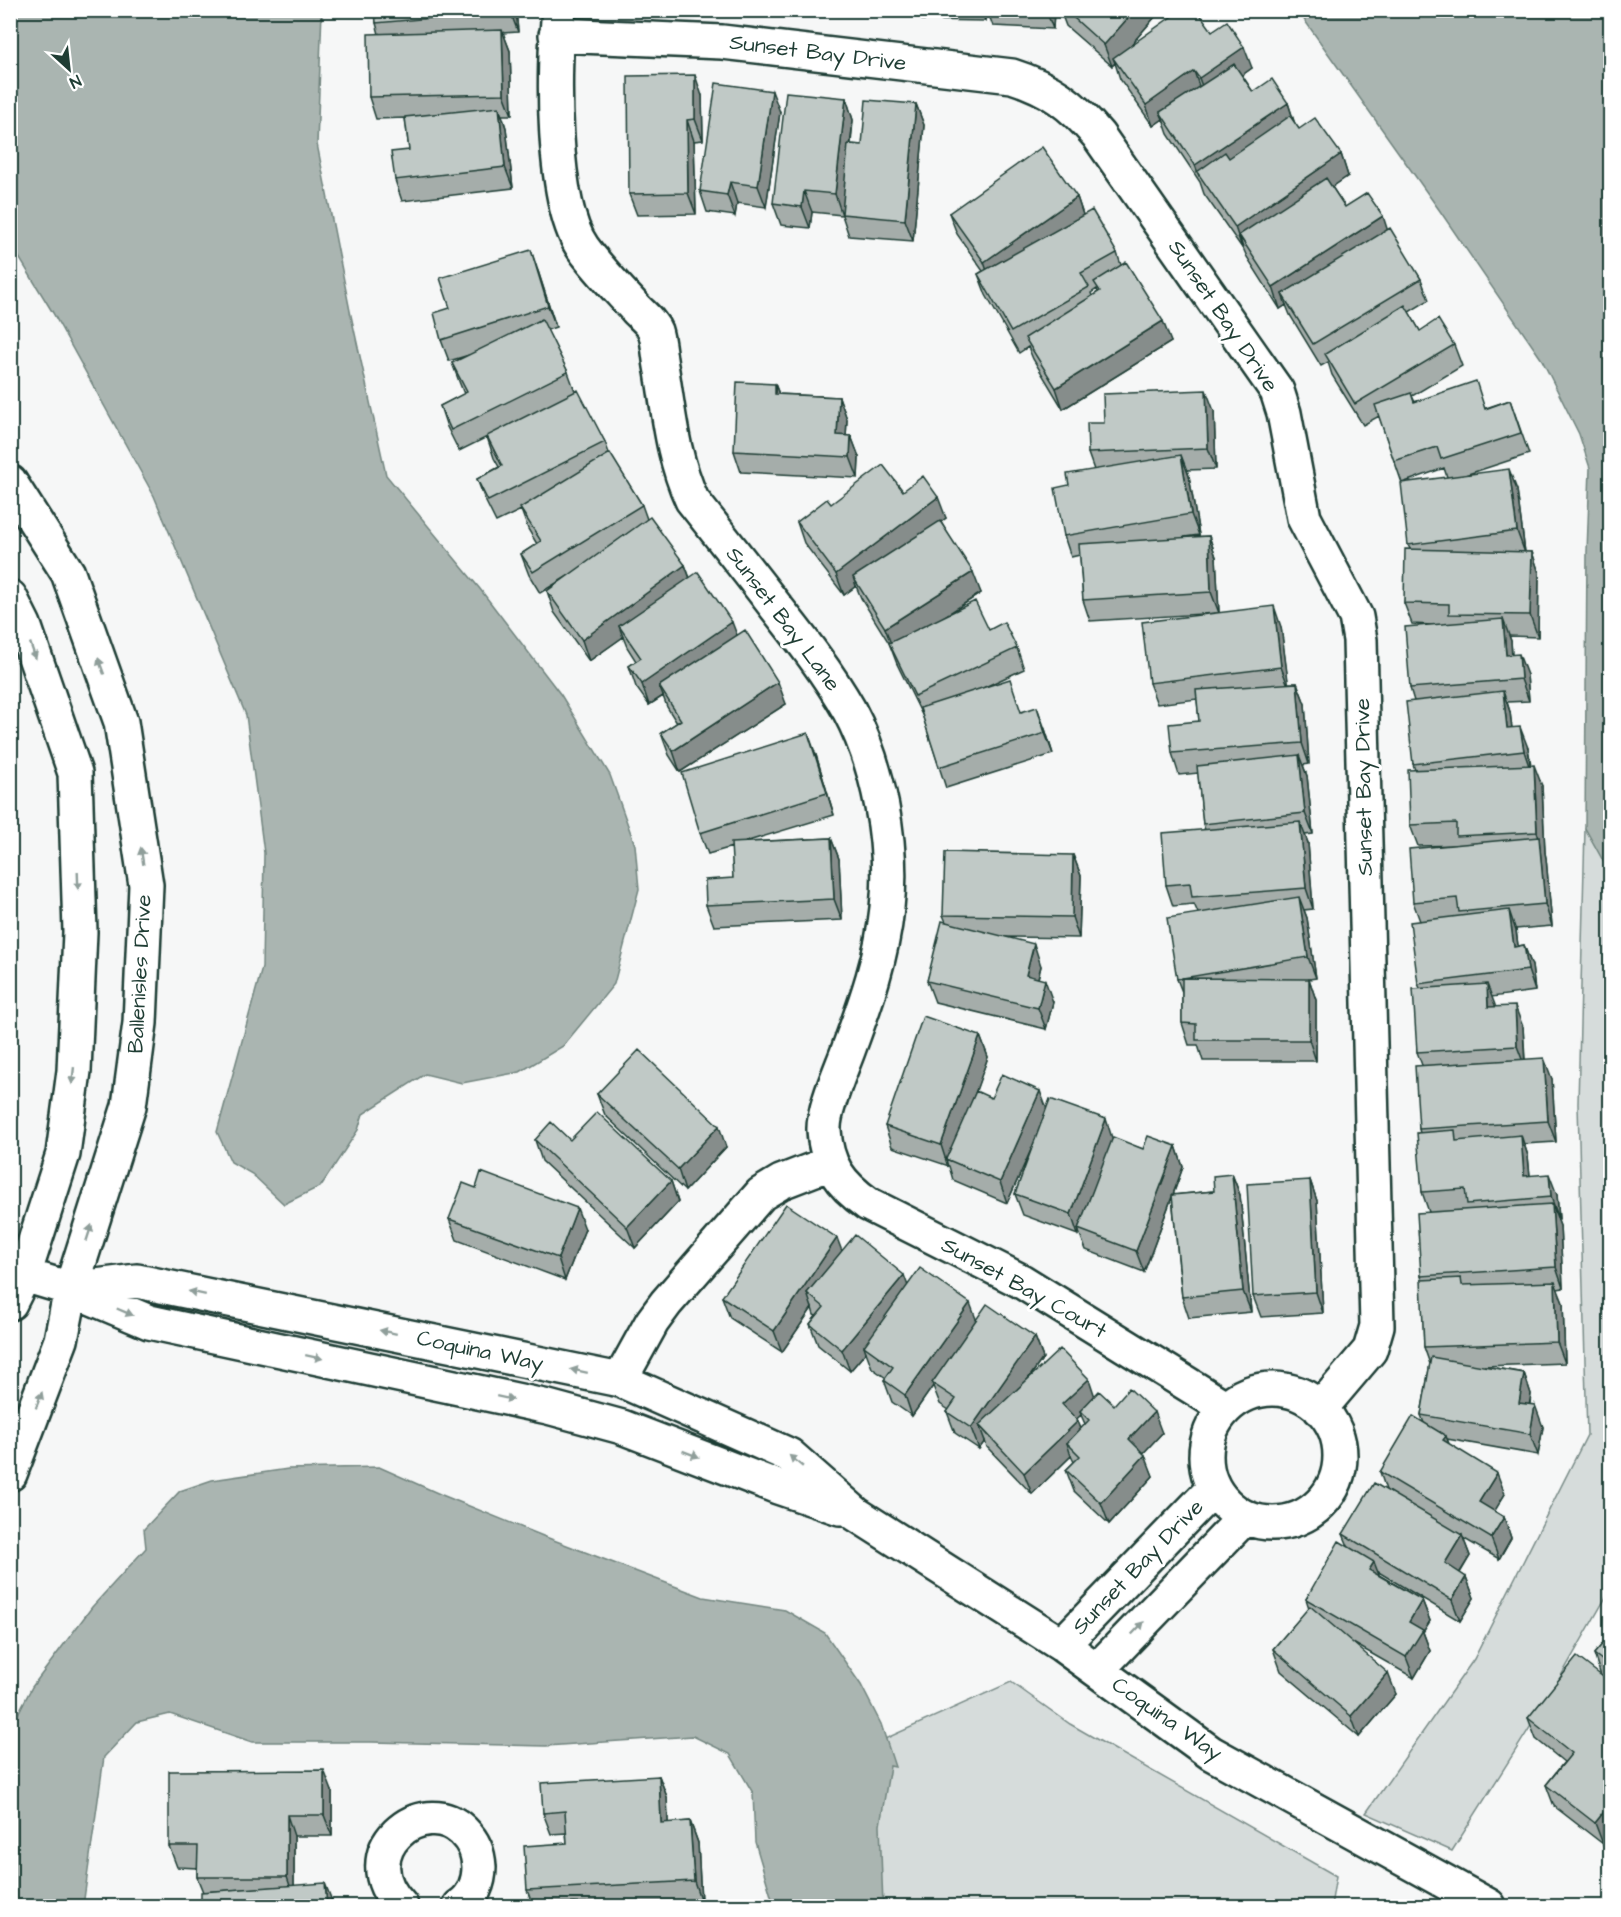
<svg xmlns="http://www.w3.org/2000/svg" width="1621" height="1917" font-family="'Architects Daughter',sans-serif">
  <rect width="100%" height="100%" fill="#f6f7f7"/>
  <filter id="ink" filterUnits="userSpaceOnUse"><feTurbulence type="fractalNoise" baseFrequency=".0167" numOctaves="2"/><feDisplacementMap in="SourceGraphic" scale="12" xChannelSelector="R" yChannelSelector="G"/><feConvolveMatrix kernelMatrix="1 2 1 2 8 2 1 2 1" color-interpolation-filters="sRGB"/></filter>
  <g filter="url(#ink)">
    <path fill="#d6dcdb" stroke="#7a8c88" stroke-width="1.5" d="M1610 797V1590L1546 1702 1452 1851 1366 1813 1474 1659 1587 1435 1578 1104 1585 828Z
      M1011 1682 1070 1724 1336 1876 1331 1906H843L858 1751Z"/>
    <path fill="#aab5b1" stroke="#72857f" stroke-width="1.5" d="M11 10 322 11 317 144 350 311 386 475 480 589 561 695 610 775 635 845 639 889 614 984 563 1046 520 1072 462 1083 425 1074 363 1114 358 1130 321 1186 284 1204 252 1174 231 1162 217 1132 262 968 264 853 246 715 154 496 53 313 11 244Z
      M1298 11H1610V869L1606 866 1585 828 1587 552 1590 468 1579 434 1542 360 1440 211Z
      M379 1467 442 1495 543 1536 703 1597 785 1610 825 1633 861 1685 881 1724 895 1767 890 1766 880 1825 883 1906H774L755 1842 753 1793 730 1754 693 1736 546 1746 371 1742H252L170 1714 137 1722 104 1757 83 1906H11V1727L32 1687 92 1607 146 1548 144 1529 180 1491 212 1480 288 1469Z"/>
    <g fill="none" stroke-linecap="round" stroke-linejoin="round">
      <defs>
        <path id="minor" d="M559 10C553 66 551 203 583 248 599 270 619 290 637 310 643 316 652 323 655 331 659 343 659 359 662 371 669 415 673 459 692 500 720 535 748 571 776 607 802 640 828 673 849 710 879 766 894 845 887 908 882 957 866 1002 849 1048 842 1068 823 1109 824 1130 826 1165 840 1184 868 1204L1021 1281 1226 1408
          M556 35 722 42 1012 76C1050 88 1072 104 1098 135L1277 391 1284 413 1304 518 1356 617 1360 640 1377 1326 1370 1350 1320 1409
          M10 482 68 573 121 722 146 885 140 1023 129 1106 71 1289 61 1340 10 1474
          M10 597 24 625 75 773 80 932 74 1071 63 1154 24 1275 10 1303
          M24 1275 71 1289 149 1322 548 1407 622 1427 778 1487 840 1508
          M71 1289 137 1281 620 1380 789 1455 856 1514 1062 1645 1211 1753 1489 1906
          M620 1380 652 1322 666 1303 761 1194 781 1182 830 1163
          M1206 1456a67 67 0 1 1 134 0a67 67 0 1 1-134 0Z
          M1062 1645 1214 1488
          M1097 1670 1245 1517
          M401 1906C348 1852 423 1792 463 1831 474 1842 478 1852 479 1867 479 1882 473 1898 460 1906"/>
      </defs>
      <use href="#minor" stroke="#1f3d34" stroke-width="38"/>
      <use href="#minor" stroke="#fff" stroke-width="33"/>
    </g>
    <path fill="#a5adaa" stroke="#1f3d34" stroke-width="1.5" fill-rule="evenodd" d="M375 10H516L518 32 503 33 510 51 512 115H502L506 128 513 188 402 201 395 180 409 150 405 118 376 119 369 97 379 34 376 23Z
      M881 10H904V12Z
      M918 10H985V21L922 20Z
      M987 10H1054L1053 29 993 26Z
      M1060 10H1161L1129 47 1212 31 1252 68 1242 75 1253 92 1288 103 1295 124 1299 129 1341 154 1348 176 1332 187 1345 207 1388 230 1421 279 1429 300 1409 312 1420 331 1454 345 1462 366 1412 396 1415 402 1486 408 1510 400 1529 454 1465 475 1517 490 1525 552H1532L1539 573 1538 637 1509 636 1511 641 1512 654 1527 675 1529 701 1507 702 1510 712 1512 728 1528 748 1531 765 1542 786 1545 853 1546 858 1552 926 1516 929 1518 946 1524 945 1532 966 1535 991 1491 997 1495 1007 1523 1027 1525 1059 1552 1079 1556 1142 1524 1144 1528 1156 1530 1176 1557 1195 1559 1219H1557L1560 1226 1563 1288 1557 1289 1563 1303 1565 1363 1484 1366 1524 1373 1531 1394 1530 1404 1543 1427 1538 1455 1447 1439 1449 1444 1505 1494 1494 1511 1504 1517 1511 1538 1499 1559 1463 1538 1470 1556 1460 1573 1466 1577 1474 1598 1460 1621 1377 1571 1379 1575 1422 1600 1430 1621 1423 1632 1430 1651 1414 1678 1353 1643 1396 1694 1359 1737 1281 1671 1273 1649 1309 1608 1306 1599 1348 1546 1343 1534 1386 1490 1380 1472 1424 1423 1421 1415 1430 1364 1424 1347 1422 1280 1421 1276 1429 1212 1422 1192 1420 1133 1419 1129 1422 1065 1417 1052 1420 988 1418 984 1420 921 1413 902 1458 845 1418 846 1410 825 1415 770 1413 764 1414 701 1410 688 1432 625 1412 624 1404 603 1410 549 1408 545 1447 477 1444 468 1402 483 1379 416 1363 425 1332 375 1328 362 1321 366 1290 315 1286 305 1280 309 1247 257 1243 248H1242L1204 194 1200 182 1168 134 1163 119 1153 126 1120 79 1115 63 1112 66 1066 26Z
      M702 96 703 140 694 141 696 214 637 215 629 194Z
      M846 98 853 120 851 144 862 145 916 104 924 125 913 241 849 236 842 215 812 212 810 228 781 225 773 203Z
      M780 112 766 207 737 203 735 216 707 212 700 191Z
      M1077 197 1083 215 1117 253 1121 265 1171 342 1063 409 1033 359 1028 347 1019 353 986 295 978 274 983 271 957 234 949 213ZM1097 289 1098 292 1092 296 1091 293Z
      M538 271 556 327 547 330 568 372 575 391 605 442 609 453 642 505 647 519 685 565 690 578 737 635 786 704 680 772 669 755 661 733 677 723 667 707 663 696 649 705 636 687 629 666 636 661 627 647 623 637 589 661 554 612 547 591 568 576 540 593 529 575 521 554 537 544 528 529 521 510 496 522 485 500 477 479 499 467 494 458 487 437 459 451 447 427 440 406 464 394 460 384 452 363 469 355 449 361 441 340 450 308Z
      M775 384 779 394 839 397 847 419 846 436H851L859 457 858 478 741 472 734 451Z
      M1214 411 1216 469 1187 470 1189 476 1199 535 1184 537 1209 536 1216 557 1219 613 1281 627 1288 683H1297L1305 704 1309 764 1303 765 1307 776 1313 834 1305 835 1308 843 1313 909 1304 910 1307 918 1316 978 1309 979 1316 1000V1061H1203L1198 1045H1189L1182 1023V992L1177 979 1198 913 1194 904 1173 906 1166 885 1205 830 1203 824 1198 773 1179 775 1172 753 1199 721 1197 699 1157 704 1149 683 1216 613 1090 621 1083 600 1080 555 1071 557 1064 536 1094 470 1088 453 1104 423Z
      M903 491 946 518 941 522 981 593 944 617 989 630 1017 648 1024 669 985 687 1045 729 1053 754 946 788 923 717 897 664 889 643 861 598 856 586 844 595 804 543 797 522 831 504Z
      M816 755 834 815 745 842 831 838 839 859 842 920 714 926 706 905 733 878 732 847 708 854 700 833Z
      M1073 855 1081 876 1079 938 1003 937 1041 966 1038 979 1053 1002 1046 1029 935 1002 927 981 946 922 943 915Z
      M980 1036 988 1057 975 1092 991 1098 1047 1109 1113 1139 1143 1149 1176 1146 1183 1167 1173 1195 1214 1191 1232 1174 1240 1195 1251 1312 1189 1318 1182 1297 1172 1197 1144 1272 1086 1250 1079 1232 1078 1235 1023 1215 1015 1194 1032 1148 1007 1203 953 1180 949 1166 892 1147 885 1126Z
      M597 1094 726 1147 685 1191 605 1115Z
      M535 1140H570L671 1181 678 1202 635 1248 542 1161Z
      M1310 1180 1317 1201 1323 1313 1261 1317 1253 1296Z
      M449 1219 585 1229 565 1280 457 1240Z
      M842 1251 976 1320 1035 1337 1043 1358 1029 1378 1095 1395 1114 1405 1162 1433 1143 1453 1153 1476 1109 1524 1074 1491 1066 1470 1074 1462 1071 1456 1032 1494 987 1447 985 1441 979 1449 955 1433 947 1412 949 1410 940 1404 933 1386 912 1416 892 1402 884 1380 886 1378 872 1368 866 1352 850 1371 818 1345 810 1324 816 1316 814 1315 812 1308 782 1352 730 1318 722 1297ZM1081 1415 1085 1424 1081 1429 1076 1419Z
      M1611 1634V1683L1601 1676 1594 1654Z
      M1611 1683V1834L1603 1844 1554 1806 1546 1785 1564 1762 1536 1739 1528 1718Z
      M659 1776 667 1797 668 1823 690 1821 698 1843 701 1902 661 1904 663 1906H533L527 1890 567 1843 566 1833 551 1834 543 1813Z
      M332 1791V1836H294V1886L203 1892 197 1877V1868L177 1867 169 1846Z"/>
    <path fill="#868d8b" stroke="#1f3d34" stroke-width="1.5" d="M516 10 518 32 510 11Z
      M981 10H985V21Z
      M1046 10H1054L1053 29Z
      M1135 10H1161L1116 62 1113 58 1115 63 1112 66 1104 45Z
      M502 30 510 51 512 115 504 94Z
      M1244 47 1252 68 1207 100 1199 78Z
      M1194 71 1201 92 1160 112 1163 119 1153 126 1146 105Z
      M695 75 702 96 703 140 695 119Z
      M772 91 780 112 766 207 758 186Z
      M846 98 853 120 842 215 835 194Z
      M1288 103 1295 125 1199 176 1195 165Z
      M916 104 924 125 913 241 905 220Z
      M499 107 506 128 513 188 505 167Z
      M687 120 694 141 696 214 688 193Z
      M1341 154 1348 176 1246 246 1239 235 1243 248H1242L1235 227Z
      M730 182 737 203 735 216 727 195Z
      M804 191 812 212 810 228 802 207Z
      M1077 197 1084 218 991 283 984 262Z
      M1383 216 1390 238 1282 294 1286 305 1280 309 1273 287Z
      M531 250 538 271 556 327 548 306Z
      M1163 321 1171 342 1063 409 1056 388Z
      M775 384 783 405 775 394Z
      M1206 390 1214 411 1216 469 1208 448Z
      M839 397 847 419 845 456 837 435Z
      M851 436 859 457 858 478 850 457Z
      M1181 455 1189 476 1199 535 1191 514Z
      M1509 469 1517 490 1525 553 1517 531Z
      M938 497 946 518 858 584 853 577 856 586 844 595 836 574Z
      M1209 536 1216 557 1219 613 1211 592Z
      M1532 552 1539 573 1538 637 1530 615Z
      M685 565 693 587 619 626 623 637 589 661 582 640Z
      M973 572 981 593 893 649 885 628Z
      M1274 606 1281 627 1289 688 1281 667Z
      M1503 619 1511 641 1513 676 1506 655Z
      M732 622 740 643 659 686 663 696 649 705 642 684Z
      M1519 654 1527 675 1529 701 1521 679Z
      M778 682 786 704 680 772 673 751Z
      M1297 683 1305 704 1309 764 1302 743Z
      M1503 691 1510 712 1514 749 1507 728Z
      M1037 707 1045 729 1053 754 1045 733Z
      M1520 727 1528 748 1531 772 1524 751Z
      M808 733 816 755 834 815 827 793Z
      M1299 755 1307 776 1313 834 1305 813Z
      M1534 765 1542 786 1545 853 1546 858 1552 926 1545 904 1539 838 1537 832Z
      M1300 822 1308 843 1313 909 1306 888Z
      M831 838 839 859 842 920 834 899Z
      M1073 855 1081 876 1079 938 1072 917Z
      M1299 897 1307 918 1316 978 1308 957Z
      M1509 910 1516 931 1521 968 1514 947Z
      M1034 944 1041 966 1033 997 1026 975Z
      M1524 945 1532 966 1535 991 1528 970Z
      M1309 979 1316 1000V1061L1309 1040Z
      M1045 980 1053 1002 1046 1029 1038 1008Z
      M1487 984 1495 1005 1496 1029 1488 1007Z
      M1515 1006 1523 1027 1525 1067 1517 1046Z
      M980 1036 988 1057 951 1161 946 1159 948 1167 941 1145Z
      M1544 1058 1552 1079 1556 1142 1548 1121Z
      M1040 1091 1048 1112 1007 1203 1000 1182Z
      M1106 1119 1113 1141 1078 1229 1079 1232 1078 1235 1071 1214Z
      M719 1126 726 1147 685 1191 678 1169Z
      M1521 1135 1528 1156 1532 1198 1524 1176Z
      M1176 1146 1183 1167 1144 1272 1136 1251Z
      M1232 1174 1240 1195 1251 1312 1243 1291Z
      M1549 1174 1557 1195 1559 1219 1551 1197Z
      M1310 1180 1317 1201 1323 1313 1316 1292Z
      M671 1181 678 1202 635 1248 627 1227Z
      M1552 1204 1560 1226 1563 1288 1556 1267Z
      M577 1208 585 1229 565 1280 558 1258Z
      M837 1238 845 1259 807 1293 812 1308 782 1352 774 1331Z
      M904 1275 912 1297 864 1346 866 1352 850 1371 842 1350Z
      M1555 1282 1563 1303 1565 1363 1557 1342Z
      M970 1303 978 1324 932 1383 933 1386 912 1416 905 1395Z
      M1035 1337 1043 1358 988 1435 979 1425 985 1441 979 1449 971 1428Z
      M1524 1373 1531 1394 1526 1424 1519 1403Z
      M1089 1379 1096 1400 1080 1411 1081 1415 1070 1425 1062 1404Z
      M1535 1405 1543 1427 1538 1455 1530 1434Z
      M1154 1412 1162 1433 1136 1461 1129 1439Z
      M1078 1421 1086 1442 1067 1443 1071 1456 1032 1494 1024 1473Z
      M1446 1436 1454 1457 1443 1440Z
      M1145 1455 1153 1476 1109 1524 1101 1503Z
      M1497 1473 1505 1494 1487 1524 1479 1502Z
      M1504 1517 1511 1538 1499 1559 1491 1538Z
      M1462 1535 1470 1556 1452 1585 1445 1563Z
      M1374 1562 1382 1583 1369 1570Z
      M1466 1577 1474 1598 1460 1621 1452 1600Z
      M1422 1600 1430 1621 1423 1632 1430 1651 1414 1678 1406 1657 1409 1622Z
      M1388 1673 1396 1694 1359 1737 1351 1716Z
      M324 1770 332 1791V1836L324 1815Z
      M659 1776 667 1797 669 1844 661 1823Z
      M1611 1803V1834L1603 1844 1595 1823Z
      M287 1815 294 1836V1898L287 1877Z
      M690 1821 698 1843 701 1902 694 1881Z
      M325 1883 334 1906H327Z"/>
    <path fill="#c0c9c6" stroke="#1f3d34" stroke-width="1.5" d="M375 10H510V11L376 23Z
      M1065 10H1135L1104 45Z
      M1181 10H1197L1212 31 1227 21 1244 47 1199 78 1194 71 1146 105 1113 58Z
      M502 30 504 94 369 97 368 34Z
      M1234 64 1253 92 1272 79 1288 103 1195 165 1160 112Z
      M695 75V119L687 120 688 193 629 194 628 76Z
      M716 83 772 91 758 186 730 182 727 195 700 191Z
      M786 92 846 98 835 194 804 191 802 207 773 203Z
      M866 100 916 104 905 220 842 214 848 144 862 145Z
      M499 107 505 167 395 180 391 152 409 150 405 117Z
      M1290 116 1299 129 1315 118 1341 154 1235 227 1197 172 1225 152 1229 158Z
      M1042 147 1077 197 984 262 949 213Z
      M1326 178 1345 207 1367 193 1383 216 1273 287 1239 235Z
      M1092 210 1117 253 1081 273 1089 287 1011 332 978 274Z
      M1390 228 1421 279 1313 344 1282 294Z
      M531 250 548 306 441 340 434 313 450 308 440 278Z
      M1126 262 1163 321 1056 388 1025 338 1100 291 1094 282Z
      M1405 305 1420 331 1438 319 1454 345 1355 404 1325 354Z
      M542 319 568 372 451 430 440 406 467 392 452 363Z
      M1476 381 1485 409 1510 400 1521 433 1441 459 1437 447 1394 461 1375 405 1411 393 1414 402Z
      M737 382 775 384V394L839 397 837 435 851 436 850 457 734 451Z
      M578 390 605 442 488 501 477 479 502 466 487 436Z
      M1206 390 1208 448 1088 453 1087 423H1104L1103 394Z
      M610 453 642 505 533 572 521 554 541 541 520 508Z
      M1181 455 1191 514 1064 536 1055 488 1069 485 1067 474Z
      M883 465 903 491 923 476 938 497 836 574 797 522 827 499 831 504Z
      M1509 469 1517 531 1408 545 1401 483Z
      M650 517 685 565 582 640 547 591Z
      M940 521 973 572 885 628 853 577Z
      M1209 536 1211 592 1083 600 1079 544Z
      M1405 549 1532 552 1530 615 1449 614V604L1404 603Z
      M698 572 732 622 642 684 629 666 641 658 619 626Z
      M975 601 989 630 1004 622 1017 648 915 696 889 643Z
      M1274 606 1281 667 1149 683 1142 622Z
      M1503 619 1506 655 1519 654 1521 679 1410 688 1405 627Z
      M745 630 778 682 673 751 661 733 681 720 659 686Z
      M1010 679 1021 712 1037 707 1045 733 939 767 920 708Z
      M1297 683 1302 743 1172 753 1169 724 1199 721 1196 690Z
      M1503 691 1507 728 1520 727 1524 751 1413 764 1406 702Z
      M808 733 827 793 700 833 682 773Z
      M1299 755 1305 813 1203 824 1197 766Z
      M1534 765 1537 832 1456 836V823L1410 825 1408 770Z
      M1300 822 1306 888 1192 897 1190 883 1166 885 1162 833Z
      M1539 837 1545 904 1459 912 1457 898 1413 902 1409 849Z
      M831 838 834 899 706 905 705 880 733 878 731 843Z
      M945 852 1073 855 1072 917 943 915Z
      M1299 897 1308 957 1177 979 1167 918Z
      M1509 910 1514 947 1524 945 1528 970 1418 984 1410 922Z
      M942 921 1034 944 1026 975 1045 980 1038 1008 927 981Z
      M1182 978 1309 979V1040H1196V1024L1182 1023Z
      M1487 984 1488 1007 1515 1006 1517 1046 1417 1052 1413 989Z
      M923 1016 980 1036 941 1145 885 1126Z
      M639 1050 719 1126 678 1169 597 1094Z
      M1544 1058 1548 1121 1419 1129 1415 1066Z
      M1002 1074 1040 1091 1000 1182 946 1159 976 1091 991 1098Z
      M1050 1099 1106 1119 1071 1214 1015 1194Z
      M597 1112 671 1181 627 1227 535 1140 551 1122 570 1140Z
      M1455 1130 1456 1141 1521 1135 1524 1176 1549 1174 1551 1197 1467 1204 1465 1189 1422 1192 1417 1133Z
      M1148 1136 1176 1146 1136 1251 1078 1229 1113 1137 1143 1149Z
      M481 1172 577 1208 558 1258 449 1219 463 1183 476 1188Z
      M1232 1174 1243 1291 1182 1297 1172 1195 1214 1191 1213 1176Z
      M1310 1180 1316 1292 1253 1296 1247 1184Z
      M786 1204 837 1238 774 1331 722 1297Z
      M1552 1204 1556 1267 1421 1276 1417 1213Z
      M855 1235 904 1275 842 1350 810 1324 824 1307 807 1293Z
      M920 1268 970 1303 905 1395 884 1380 893 1367 864 1346Z
      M1461 1278 1462 1285 1555 1282 1557 1342 1424 1347 1421 1280Z
      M987 1304 1035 1337 971 1428 947 1412 956 1399 932 1383Z
      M1060 1349 1089 1379 1062 1404 1078 1421 1024 1473 979 1425Z
      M1431 1357 1524 1373 1519 1403 1535 1405 1530 1434 1421 1415Z
      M1129 1388 1154 1412 1129 1439 1145 1455 1101 1503 1066 1470 1080 1456 1067 1443 1089 1420 1080 1411 1099 1391 1114 1405Z
      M1413 1416 1446 1436 1443 1440 1497 1473 1479 1502 1504 1517 1491 1538 1380 1472Z
      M1374 1483 1462 1535 1445 1563 1466 1577 1452 1600 1343 1534Z
      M1339 1541 1374 1562 1369 1570 1422 1600 1409 1622 1423 1630 1406 1657 1306 1599Z
      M1310 1606 1388 1673 1351 1716 1273 1649Z
      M1611 1634V1667L1594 1654Z
      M1577 1657 1611 1683V1803L1595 1823 1546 1785 1572 1753 1528 1718Z
      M324 1770V1815H287V1877H197L198 1846H169V1771Z
      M659 1776 661 1823 690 1821 694 1881 527 1890 524 1846 567 1843 565 1811 543 1813 541 1783Z
      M325 1883 327 1906H201V1892Z
      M557 1903 662 1904V1906H557Z"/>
    <defs><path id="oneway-solid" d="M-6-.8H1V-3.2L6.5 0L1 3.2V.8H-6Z" transform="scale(1.5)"/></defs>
    <g fill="#8f9e9a">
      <use href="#oneway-solid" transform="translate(33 651) rotate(71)"/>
      <use href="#oneway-solid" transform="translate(101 666) rotate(-110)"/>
      <use href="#oneway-solid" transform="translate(142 856) rotate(-99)"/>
      <use href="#oneway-solid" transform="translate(78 881) rotate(88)"/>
      <use href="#oneway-solid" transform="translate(73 1076) rotate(96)"/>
      <use href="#oneway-solid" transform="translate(89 1233) rotate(-72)"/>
      <use href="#oneway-solid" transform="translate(197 1293) rotate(-168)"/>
      <use href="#oneway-solid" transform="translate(125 1312) rotate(23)"/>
      <use href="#oneway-solid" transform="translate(388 1332) rotate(-168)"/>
      <use href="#oneway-solid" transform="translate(314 1357) rotate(12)"/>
      <use href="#oneway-solid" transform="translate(579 1371) rotate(-168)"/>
      <use href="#oneway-solid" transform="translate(505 1398) rotate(12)"/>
      <use href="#oneway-solid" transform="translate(39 1400) rotate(-69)"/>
      <use href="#oneway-solid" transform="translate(691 1454) rotate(21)"/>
      <use href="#oneway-solid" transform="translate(796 1461) rotate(-140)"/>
      <use href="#oneway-solid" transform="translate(1138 1628) rotate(-46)"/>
    </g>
  </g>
  <g text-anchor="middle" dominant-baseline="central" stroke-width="6" stroke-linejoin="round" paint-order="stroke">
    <g font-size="22" fill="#1f3d34" stroke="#fff">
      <text transform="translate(818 53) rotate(7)">Sunset Bay Drive</text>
      <text transform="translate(1223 316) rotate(56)">Sunset Bay Drive</text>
      <text transform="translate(783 619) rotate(53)">Sunset Bay Lane</text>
      <text transform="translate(1364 787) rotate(-91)">Sunset Bay Drive</text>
      <text transform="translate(140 974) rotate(-87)">Ballenisles Drive</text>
      <text transform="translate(1024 1288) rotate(29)">Sunset Bay Court</text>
      <text transform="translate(480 1351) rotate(12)">Coquina Way</text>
      <text transform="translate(1138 1567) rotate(-46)">Sunset Bay Drive</text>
      <text transform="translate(1167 1719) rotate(35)">Coquina Way</text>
    </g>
  </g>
  <rect width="1621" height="1917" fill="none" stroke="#fff" stroke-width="36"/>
  <rect x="18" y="18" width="1585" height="1881" fill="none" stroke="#1f3d34" stroke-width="2" filter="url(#ink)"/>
  <g transform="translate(69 69) rotate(153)" stroke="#ffffff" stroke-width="4.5" paint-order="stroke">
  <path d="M0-4.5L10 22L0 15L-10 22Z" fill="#1f3d34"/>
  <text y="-9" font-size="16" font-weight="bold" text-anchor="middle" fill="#1f3d34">N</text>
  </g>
</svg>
